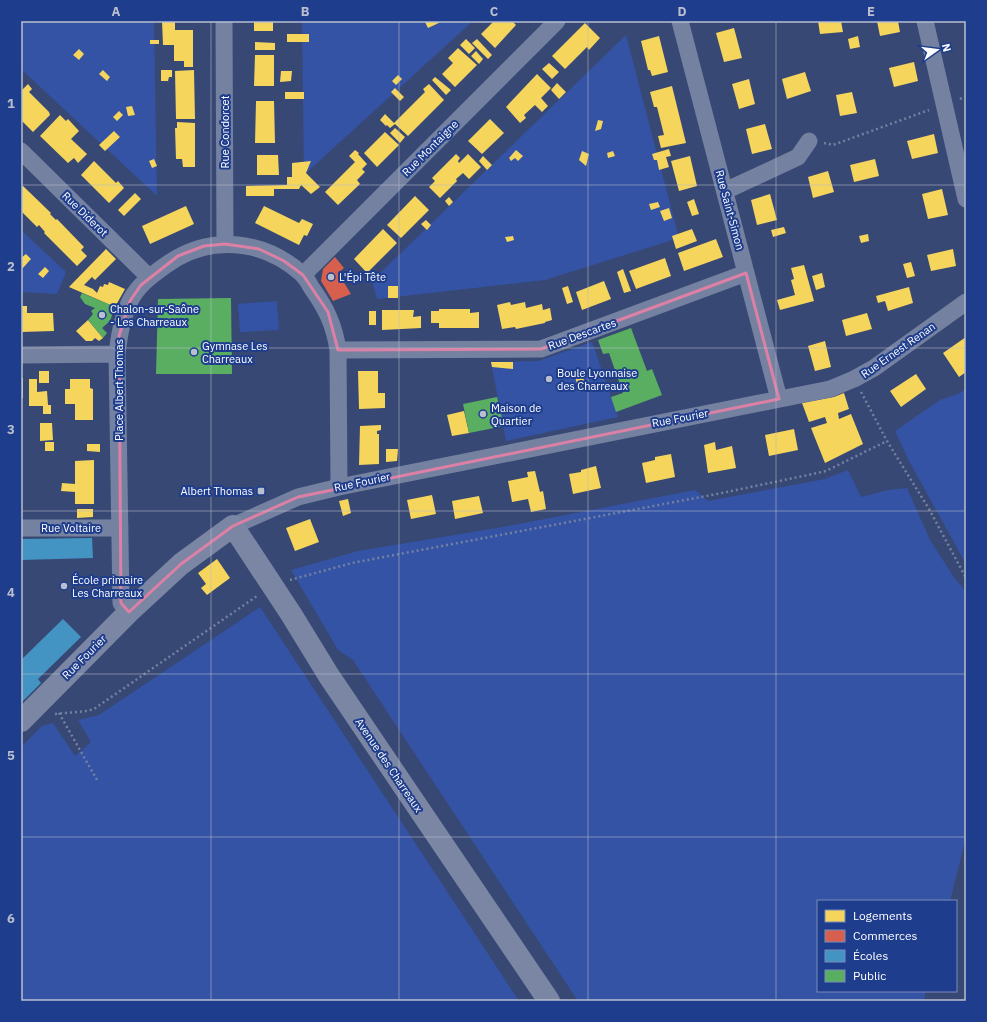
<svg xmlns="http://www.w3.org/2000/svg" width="987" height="1022" font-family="'IBM Plex Sans',sans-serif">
  <rect width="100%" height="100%" fill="#384874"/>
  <path fill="#3453a4" d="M21 21H154L157 196 21 69Z
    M302 21H473L306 173 304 177Z
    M626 35 679 238 545 280 377 299 372 281Z
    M21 230 66 272 57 294 21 292Z
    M277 301 279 330 240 332 238 304Z
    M592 342 618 417 506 441 491 362 538 361Z
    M966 389V564L909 461 895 431 940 400 958 394Z
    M848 470 861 497 888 490 907 488 930 540 955 579 962 586 966 595V837L950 901H818V991H926L924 1001H578L353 660 338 650 291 570 358 551 503 527 695 490 708 501 825 479Z
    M260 607 519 1001H21V747L42 726 53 723 75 756 91 742 78 720 99 715Z"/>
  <path fill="#f6d55c" d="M162 21H175V30H193V67H184V61H174V45H163Z
    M254 21H273V31H254Z
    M426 21H443L428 28 425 22Z
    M494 21H512L516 25 495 48 481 34Z
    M818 21H841L843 32 820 34Z
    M877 21H898L900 32 880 36Z
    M585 23 600 38 589 50 587 47 565 69 552 56Z
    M734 28 742 58 724 62 716 33Z
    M287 34H309V42H287Z
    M659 36 668 72 652 76 650 70H648L641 41Z
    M858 36 860 47 850 49 848 39Z
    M466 39 475 48 469 54 460 45Z
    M477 39 492 55 488 59 472 43Z
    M150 40H159V44H150Z
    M255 42 275 43V50H255Z
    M458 48 477 65 455 87 442 74 453 63 448 58Z
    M79 49 84 54 79 60 73 55Z
    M476 51 483 59 479 64 471 56Z
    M255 55H274V86H254Z
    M914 62 918 81 894 87 889 68Z
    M549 63 559 72 552 79 542 69Z
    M103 70 110 77 107 81 99 74Z
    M161 70H172V77H169L168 81H161Z
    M194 70 195 119H176L175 71Z
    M281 71H292L291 81 280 82Z
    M805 72 811 91 787 99 782 79Z
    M537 74 551 88 541 98 548 106 542 112 535 105 524 115 526 118 520 123 506 107Z
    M398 75 402 79 396 85 392 81Z
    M435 77 451 90 446 95 432 80Z
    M749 79 755 104 739 109 732 84Z
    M557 83 566 92 559 99 551 90Z
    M28 84 32 89 29 92 49 112 50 115 33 132 21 120V91Z
    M429 84 444 100 408 136 395 124 390 128 387 125 386 126 380 120 385 114 394 123 425 92 423 89Z
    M672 86 686 143 661 148 658 136 664 135 657 107H654L650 92Z
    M395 88 404 97 400 101 391 92Z
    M285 92H304V99H285Z
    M852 92 857 113 840 116 836 95Z
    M256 101H274L275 143H255Z
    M132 106 135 115 128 116 126 107Z
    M119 111 123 115 117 121 113 117Z
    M60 115 66 121 68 119 79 131 71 139 87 154 78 163 74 158 68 163 40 136Z
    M490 119 504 133 482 154 468 141Z
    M598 120 603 121 601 129 595 131Z
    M177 122 195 123V167H183L182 159H176L175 128H177Z
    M765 124 772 149 752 154 746 129Z
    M395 128 405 137 400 143 390 133Z
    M114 131 120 137 105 151 99 145Z
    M385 132 399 145 377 167 364 153Z
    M934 134 938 153 912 159 907 141Z
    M669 149 671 156 666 157 669 167 659 170 657 160H654L652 154Z
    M355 150 359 153 358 154 367 164 362 169 365 172 357 180 360 184 338 205 325 192 355 162 349 156Z
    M516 150 523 156 518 161 515 158 511 161 509 158Z
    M582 151 589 154 586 166 579 160Z
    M613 151 615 156 608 158 607 153Z
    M456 154 460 158 458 161 459 163 468 154 481 167 469 179 463 173 456 179 457 181 440 198 429 187 435 181 432 178Z
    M257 155H278L279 175H257Z
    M483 156 492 165 487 170 479 161Z
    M690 156 697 186 679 191 671 161Z
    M154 159 157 166 152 168 149 161Z
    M875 159 879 176 854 182 850 165Z
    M94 161 116 183 118 181 124 188 109 203 81 175Z
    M311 161 306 173 320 187 311 194 301 185 299 189H274V196H246V186L287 185V177H292V163Z
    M828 171 834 192 813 198 808 177Z
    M23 186 51 213 50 214 56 220 57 219 84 247 81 250 87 256 77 266 44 233 45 232 39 225 37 227 21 211V187Z
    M942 189 948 215 928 219 922 194Z
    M135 193 141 199 124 216 118 210Z
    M770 194 777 220 757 225 751 200Z
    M415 196 429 210 401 238 387 225Z
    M449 197 453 202 449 206 445 201Z
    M694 199 699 214 692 216 687 202Z
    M658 202 660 207 651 210 649 204Z
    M186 206 194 224 150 244 142 226Z
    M264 206 299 223 302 219 313 224 307 236 304 235 299 245 255 223Z
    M669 208 672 218 664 221 660 211Z
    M426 220 431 225 427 230 421 224Z
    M784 227 786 233 773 237 771 230Z
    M383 229 397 243 367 273 354 259Z
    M692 229 697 241 676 249 672 236Z
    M868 234 869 241 861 243 859 236Z
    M513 236 514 240 507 242 505 237Z
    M716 239 723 257 684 271 678 253Z
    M106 249 116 259 95 280 92 277 84 285 93 289 97 293 100 286 103 287 104 284 108 285 109 282 125 289 115 307 69 287Z
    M953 249 956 266 931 271 927 255Z
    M26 254 31 259 22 269 21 268V258Z
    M665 258 671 276 636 289 629 271Z
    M911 262 915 276 907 278 903 264Z
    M804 265 814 301 780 310 777 300 795 295 791 280 794 279 791 268Z
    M45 267 49 271 43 278 38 274Z
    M623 269 631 291 624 293 617 272Z
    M822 273 825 287 816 290 812 276Z
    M604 281 611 299 582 310 576 292Z
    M388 286H398V298H388Z
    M568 286 573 302 567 304 562 288Z
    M909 287 913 303 888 311 885 301 878 303 876 296Z
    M510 302 511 305 525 302 526 308 542 304 543 310 550 308 552 320 545 322V323L516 329 515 327 502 329 497 305Z
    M21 306H27V313H53L54 331 21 332Z
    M439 309H470V313L479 312V328H439V323H431V311H439Z
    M382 310H414L413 317 421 316V328L382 330Z
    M369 311H376V325H369Z
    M867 313 872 329 846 336 842 320Z
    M88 320 103 338 99 341 95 338 92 341H86L76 331Z
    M966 337V372L959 377 943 353Z
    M825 341 831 367 815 371 808 346Z
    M491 362H513V369L492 367Z
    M39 371H49V383H39Z
    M358 371H378V393H385V408L359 409Z
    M582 371 586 390 579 392 574 372Z
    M916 374 926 389 901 407 890 391Z
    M21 378H23V398H21Z
    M29 379H37V392L47 391 48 405H51V414H43V406H29Z
    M70 379H90V388L93 389V420H75V404H65V389H70Z
    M844 393 849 409 838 413 839 419 851 414 863 444 825 463 811 428 827 423 825 417 809 422 802 403 834 397Z
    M464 411 469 433 452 436 447 415Z
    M40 423H52L53 440 40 441Z
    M381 425V430L377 431V434H379V464L359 465 360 426Z
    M794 429 798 450 769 456 765 435Z
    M45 442H54V451H45Z
    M715 442 716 450 732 446 736 468 708 473 704 445Z
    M87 444H100V452L87 451Z
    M386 449H398L397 461 386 462Z
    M671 454 675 477 646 483 642 463 655 460V457Z
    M94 460V504H75V492L61 491 62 483 75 484V461Z
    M596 466 601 488 573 494 569 474 581 472V470Z
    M535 471 540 492 543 491 546 509 531 512 528 499 512 502 508 481 528 477 527 472Z
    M432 495 436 514 411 519 407 500Z
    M479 496 483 513 455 519 452 501Z
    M348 499 351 513 343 516 339 501Z
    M77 509H93V517L77 518Z
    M310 519 319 542 295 551 286 528Z
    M217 559 230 578 207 595 201 588 206 584 198 573Z"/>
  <path fill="#d6604d" d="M335 257 344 268 338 273 351 294 333 301 321 281 323 269Z"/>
  <path fill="#4393c3" d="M92 538 93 558 21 560V539Z
    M63 619 81 637 38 679 41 683 21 703V660Z"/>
  <path fill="#5aae61" d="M82 293 115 307 110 321 102 328 107 333 103 338 88 320 93 314 91 311 95 308 85 304 80 297Z
    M231 298 232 374H156L158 299Z
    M631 328 647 371 652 369 662 395 616 412 611 397 623 393 609 353 603 354 598 340Z
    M497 397 504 426 469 433 463 404Z"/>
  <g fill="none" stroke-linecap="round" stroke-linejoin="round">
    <path stroke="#7481a0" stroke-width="2.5" stroke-dasharray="2 3" stroke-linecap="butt" d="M960 99 966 96
      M824 143 833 145 929 110
      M861 392 887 441 929 509 966 578
      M290 580 352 563 717 494 808 475 826 471 887 441
      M59 713 97 780
      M55 714 87 711 94 709 257 596"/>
    <path stroke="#7481a0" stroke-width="17" d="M224 21 225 244
      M680 21 779 399
      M925 21 966 199
      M21 151 149 277
      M725 191 798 157 809 141
      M303 275 557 21
      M338 350 541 349 746 273
      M21 355 117 354
      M233 526 298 497 339 487 830 389 854 379 874 368 966 302
      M21 528H120
      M129 612 121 603 117 354C119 336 122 317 130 301 138 285 152 275 166 265 209 234 263 239 302 274 306 278 309 283 311 287 326 308 334 324 338 350L339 487"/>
    <path stroke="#7b86a4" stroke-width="22" d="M21 721 129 612 181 564 233 526 291 614 329 676 549 1001"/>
  </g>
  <path fill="none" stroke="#dd80a5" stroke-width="3" stroke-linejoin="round" d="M225 244 259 249 284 261 303 275 328 312 338 350 541 349 746 273 779 399 298 497 233 526 181 564 129 612 121 603 119 336 130 301 141 285 178 256 204 246Z"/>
  <path fill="none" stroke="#b9bfce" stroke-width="1" stroke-opacity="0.55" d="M211 21V1001M399 21V1001M588 21V1001M776 21V1001M21 185H966M21 348H966M21 511H966M21 674H966M21 837H966"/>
  <g fill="#b9bfce" stroke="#1f3d8d" stroke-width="1.5">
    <circle cx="331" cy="277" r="4"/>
    <circle cx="102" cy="315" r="4"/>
    <circle cx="194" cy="352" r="4"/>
    <circle cx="549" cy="379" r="4"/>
    <circle cx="483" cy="414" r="4"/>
    <rect x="257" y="487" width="8" height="8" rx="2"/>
    <circle cx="64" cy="586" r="4"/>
  </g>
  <g text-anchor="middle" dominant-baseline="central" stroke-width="4" stroke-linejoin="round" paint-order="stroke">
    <g font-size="11" fill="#fff" stroke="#1f3d8d">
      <text transform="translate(225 132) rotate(-90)">Rue Condorcet</text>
      <text transform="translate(430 148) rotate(-45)">Rue Montaigne</text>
      <text transform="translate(730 210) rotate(75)">Rue Saint-Simon</text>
      <text transform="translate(85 214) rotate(44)">Rue Diderot</text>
      <text transform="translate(582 334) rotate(-20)">Rue Descartes</text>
      <text transform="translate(898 350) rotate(-35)">Rue Ernest Renan</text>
      <text transform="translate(119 390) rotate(-90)">Place Albert Thomas</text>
      <text transform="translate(680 418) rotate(-11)">Rue Fourier</text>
      <text transform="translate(362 482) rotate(-12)">Rue Fourier</text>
      <text x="71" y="528">Rue Voltaire</text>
      <text transform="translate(84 657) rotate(-45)">Rue Fourier</text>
      <text transform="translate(389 765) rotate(56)">Avenue des Charreaux</text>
    </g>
    <g font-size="11" fill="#fff" stroke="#1f3d8d" text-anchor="start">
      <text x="339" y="277">L'Épi Tête</text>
      <text x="110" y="309">Chalon-sur-Saône<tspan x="110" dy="13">- Les Charreaux</tspan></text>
      <text x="202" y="346">Gymnase Les<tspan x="202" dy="13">Charreaux</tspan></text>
      <text x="557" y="373">Boule Lyonnaise<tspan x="557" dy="13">des Charreaux</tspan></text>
      <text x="491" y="408">Maison de<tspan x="491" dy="13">Quartier</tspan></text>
      <text x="253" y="491" text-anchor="end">Albert Thomas</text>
      <text x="72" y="580">École primaire<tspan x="72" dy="13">Les Charreaux</tspan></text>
    </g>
  </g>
  <rect width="987" height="1022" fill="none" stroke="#1f3d8d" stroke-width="44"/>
  <rect x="817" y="900" width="140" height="92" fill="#1f3d8d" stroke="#798bbb"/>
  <rect x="825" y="910" width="20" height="12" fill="#f6d55c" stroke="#798bbb"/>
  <text x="853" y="920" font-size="12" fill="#ffffff">Logements</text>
  <rect x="825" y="930" width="20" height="12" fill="#d6604d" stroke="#798bbb"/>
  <text x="853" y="940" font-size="12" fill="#ffffff">Commerces</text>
  <rect x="825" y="950" width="20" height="12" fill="#4393c3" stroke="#798bbb"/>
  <text x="853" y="960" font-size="12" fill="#ffffff">Écoles</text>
  <rect x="825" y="970" width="20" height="12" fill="#5aae61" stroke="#798bbb"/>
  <text x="853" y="980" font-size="12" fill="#ffffff">Public</text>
  <g transform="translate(937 50) rotate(76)" stroke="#1f3d8d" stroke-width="3" paint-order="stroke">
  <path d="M0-3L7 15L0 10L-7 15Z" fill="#ffffff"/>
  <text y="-6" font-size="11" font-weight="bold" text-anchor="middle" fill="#ffffff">N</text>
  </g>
  <rect x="22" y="22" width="943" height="978" fill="none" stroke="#b9bfce" stroke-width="1.5"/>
  <g font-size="13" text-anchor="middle" font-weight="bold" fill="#b9bfce">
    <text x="116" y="16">A</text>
    <text x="305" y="16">B</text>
    <text x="494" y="16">C</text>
    <text x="682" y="16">D</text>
    <text x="871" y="16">E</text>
    <text x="11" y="108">1</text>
    <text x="11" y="271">2</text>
    <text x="11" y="434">3</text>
    <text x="11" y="597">4</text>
    <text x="11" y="760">5</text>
    <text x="11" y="923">6</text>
  </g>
</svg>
